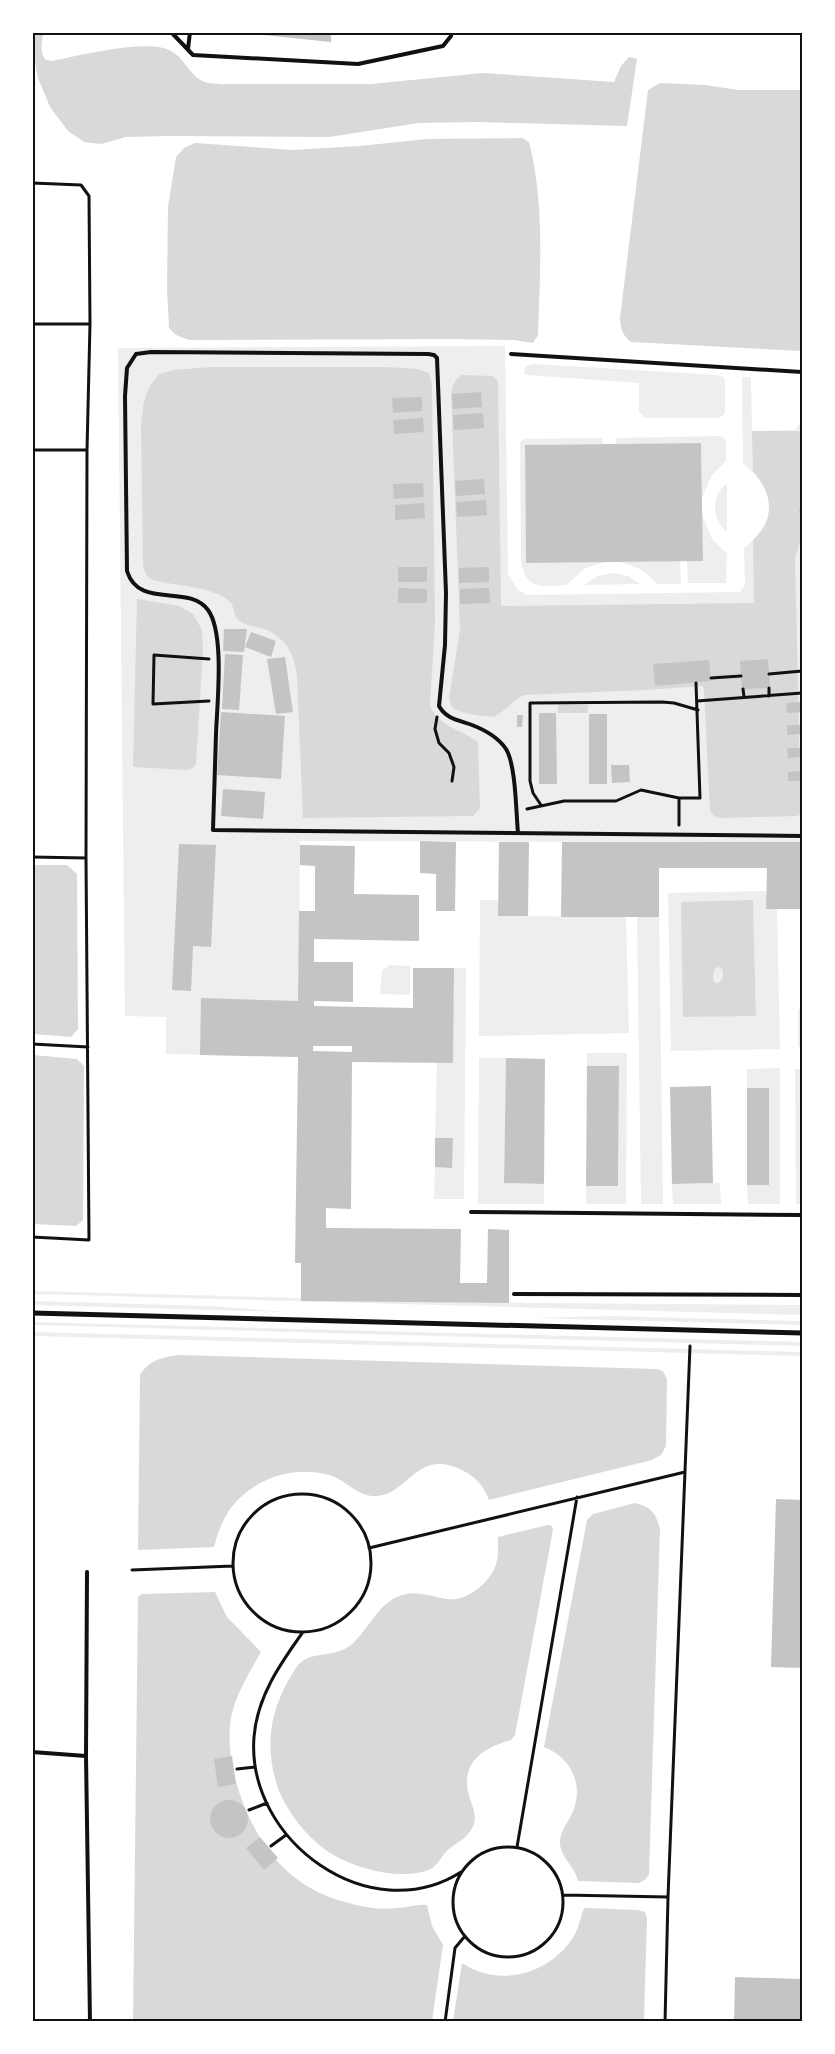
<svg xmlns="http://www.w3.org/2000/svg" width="835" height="2054" font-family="'Fira Sans Condensed',sans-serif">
  <rect width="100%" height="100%" fill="#fff"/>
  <path fill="#eee" fill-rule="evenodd" d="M505 346 508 574 517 589 526 595 740 592 745 585 744 548C779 520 776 491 743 463L742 377H751L752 431 795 430 802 421V842L300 841 298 1057 166 1054V1017L125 1016 118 348Z
    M532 364 718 375 724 378 725 382V414L719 418H645L639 411V383L527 375 524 374 525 367Z
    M720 436 723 437 726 442V461L712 475 702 498 701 443 616 444V438Z
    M602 438 603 444 525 445 526 563 604 562 584 569 566 585C543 586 527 591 521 563L520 442 525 439Z
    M727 483V532C712 519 710 496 727 483Z
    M702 515 712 539 727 554 726 583H688L687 561H703Z
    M680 561 681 584H657C647 571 634 565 618 562Z
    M613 573 628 576 640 584 584 585 598 576Z
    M766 891 767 909H777L780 1049 671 1051 668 893ZM753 900 756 1015 683 1017Z
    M480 900H498V916L626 917 629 1033 479 1036Z
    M637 917H659L663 1204H641Z
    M390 965 410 966V995L380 994 382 970Z
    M718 967 722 969C724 975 723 979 718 983L714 982 713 978 715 969Z
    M454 968H466L464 1199H434L435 1167H452L453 1139 435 1138 437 1063H452Z
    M798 1009H802V1047H798Z
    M587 1053H627L626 1204H586V1186L618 1185 619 1067 587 1066Z
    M479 1058H506L504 1183 544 1184V1204H478Z
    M780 1068V1204H748L747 1185 769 1184V1088H747V1069Z
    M795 1069H802V1204H796Z
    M720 1183 721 1204H673L672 1184Z
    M33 1291 301 1298V1301L802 1305V1315L33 1294Z
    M33 1301 209 1306 287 1312 33 1305Z
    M611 1316 802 1321V1325L533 1318Z
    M32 1322 802 1342V1346L33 1325Z
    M32 1332 802 1352V1356L33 1336Z"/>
  <path fill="#d9d9d9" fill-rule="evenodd" d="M34 33H43C42 42 39 52 46 60L52 61C79 56 147 38 171 51 185 58 190 77 205 82 209 84 216 83 220 84H371L483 73 614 82 621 66 629 57 637 59 627 126 477 122 419 123 329 137 169 136 125 137 102 144 84 142 68 131 50 107 38 78 33 51Z
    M660 83 705 85 738 90H802V351L631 342C622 335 621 329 620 318L648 90Z
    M522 138 529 142C545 205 540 270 538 335L533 343 514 340 453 339 189 340 176 335 169 328 167 291 168 207 176 157 184 148 195 143 293 150 360 146 427 139Z
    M211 367H385L418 369 429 373 432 384 435 621 430 706C439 727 461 729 478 742L480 808 473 816 303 818 297 676C294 655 288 640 267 630 259 626 248 627 241 622 232 617 236 606 228 600 209 586 175 586 153 580L147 576 143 567 141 425 144 401 150 386 159 374 173 370Z
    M462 375 493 376 498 382 501 606 754 603 753 540C777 519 772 492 753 471L752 431H802V537L795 558 801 814 797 816 720 818 714 816 710 811 704 689 702 686 646 690 524 695C513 700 506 711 495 716 487 718 458 713 452 707 452 706 449 700 449 699L460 629 451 392 455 381Z
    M137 599 179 606 193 614 202 630 203 650 196 764 193 768 188 770 133 767Z
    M558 704 588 705V713H558Z
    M33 865H67L77 874 78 1029 71 1037 33 1034Z
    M753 900 756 1016 683 1017 681 902ZM718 967 722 969C724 975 723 979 718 983L714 982 713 977 715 969Z
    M33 1055 77 1059 84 1066 83 1220 76 1226 33 1224Z
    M179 1355 657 1369 663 1371 667 1379 666 1446 661 1455 652 1460 489 1500C484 1486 476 1477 462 1470 416 1448 410 1493 377 1496 358 1497 348 1482 332 1476 298 1465 259 1476 235 1503 224 1515 218 1532 214 1547L138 1550 140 1374C152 1359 160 1358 179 1355Z
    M635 1503C651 1507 656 1513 660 1529L649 1874 646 1879 639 1883 578 1881C575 1866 561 1858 560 1844 559 1830 570 1821 574 1809 583 1782 570 1757 544 1747L587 1520 593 1514Z
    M548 1525 552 1526 553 1530 515 1735 511 1740C488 1747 466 1757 467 1785 468 1803 484 1818 467 1835 461 1842 452 1845 446 1852 441 1857 437 1866 431 1869 400 1883 341 1866 317 1843 301 1829 287 1810 279 1791 265 1752 268 1717 288 1681 293 1673 297 1664 304 1660 317 1652 335 1657 351 1645 369 1630 377 1603 402 1595 418 1590 432 1597 447 1599 466 1602 488 1584 495 1567 499 1558 498 1547 498 1537Z
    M215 1592 227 1617 261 1652C249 1673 232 1700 230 1725 225 1775 254 1846 294 1877 309 1889 326 1897 345 1902 362 1907 379 1910 397 1908 407 1908 417 1904 427 1905L432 1926 443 1945 432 2021 133 2022 138 1597 142 1594Z
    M584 1908 638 1910 645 1912 647 1918 644 2021H453L462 1963C501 1989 553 1973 575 1934 579 1926 581 1916 584 1908Z"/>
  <path fill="#c4c4c4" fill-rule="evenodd" d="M235 32H331V42Z
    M481 392 482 407 453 409 452 394Z
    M422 397V411L393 413 392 398Z
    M483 413 484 428 454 430 453 415Z
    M423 418 424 432 394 434 393 420Z
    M701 443 703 561 526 563 525 445Z
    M484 479 485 494 456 496 455 481Z
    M423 483 424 497 394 499 393 484Z
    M802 499V512H799Z
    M486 500 487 515 457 517 456 502Z
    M424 503 425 518 395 520V505Z
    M398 567H427V582H398Z
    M489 567V582L459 583V568Z
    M398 588 427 589V603H398Z
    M489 588 490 603 460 604V589Z
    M224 629H247L244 652 223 651Z
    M251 632 276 641 271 657 245 647Z
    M225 654 243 655 239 710 222 709Z
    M285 657 293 712 276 714 267 659Z
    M768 659 770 688 742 689 740 661Z
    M709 660 711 681 655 686 653 664Z
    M801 702 802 712 787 713 786 703Z
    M221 712 285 716 281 779 217 775Z
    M539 713H556L557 784H539Z
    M589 714H607V784H589Z
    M517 715H523L522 727H517Z
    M787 725H802V734L787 735Z
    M787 748H802V757L788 758Z
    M611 765H629L630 782 612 783Z
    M802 771V781H788V772Z
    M223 789 265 792 263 819 221 816Z
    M420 841 456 842 455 911H436V874L420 873Z
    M499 842H529L528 916H498Z
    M562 842H802V909H766L767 868H659V917H561Z
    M179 844 216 845 211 947 193 946 191 991 172 990Z
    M300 845 355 846 354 894 419 895V941L314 939V962H353V1002L314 1001V1006L413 1008V968H454L453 1063 352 1062 351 1209 326 1208V1228L461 1229 460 1283H487L488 1229 509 1230V1303L301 1301V1263H295L298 1057 200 1055 201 998 298 1001 299 911H315V866L300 865ZM313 1046H352V1052L313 1051Z
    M506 1058 545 1059 544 1184 504 1183Z
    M587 1066H619L618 1186H586Z
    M711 1086 713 1183 672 1184 670 1087Z
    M747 1088H769V1185H747Z
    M435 1138H453L452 1168 435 1167Z
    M776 1499 802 1500V1668L771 1667Z
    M232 1756 236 1784 218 1787 214 1759Z
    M210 1819a19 19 0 1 1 38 0a19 19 0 1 1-38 0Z
    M260 1837 278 1858 264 1870 246 1848Z
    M735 1977 801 1979 800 2022H734Z"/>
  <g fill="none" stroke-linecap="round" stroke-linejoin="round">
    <path stroke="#111" stroke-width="3" d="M32 183 81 185 89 196 90 324
      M32 324H90L87 450
      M32 450H87L86 858 89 1240 32 1237
      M769 674 802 671
      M711 678 741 676
      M769 688V696
      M743 689 744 697
      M209 701 153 704 154 655 209 659
      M697 701 802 693
      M437 717 435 729 439 743 449 753 454 767 452 781
      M541 805 533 793 530 781V703L662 702 674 703 698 710
      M527 809 564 801H616L641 790 679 798
      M679 825V798H700L696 683
      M32 857 86 858
      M32 1044 88 1047
      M233 1563a69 69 0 1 1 138 0a69 69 0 1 1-138 0Z
      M369 1548 685 1472
      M132 1570 233 1566
      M303 1632C280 1664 257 1697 254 1737 246 1841 370 1930 461 1872
      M237 1769 255 1767
      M249 1810 267 1803
      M271 1846 286 1835
      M453 1902a55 55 0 1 1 110 0a55 55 0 1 1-110 0Z
      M517 1847 577 1497
      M563 1895 668 1897
      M445 2022 455 1948 465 1936
      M665 2022 668 1897 690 1346"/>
    <path stroke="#111" stroke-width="4" d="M171 32 193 55 358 64 443 46 451 36V32
      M188 49 190 32
      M511 354 802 372
      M518 833C516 813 516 765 506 749 498 737 485 730 472 725 459 720 446 719 439 706L445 645 446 593 437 358 434 355 428 354 151 352 136 354 127 368 125 396 127 571C139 610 188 583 208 610 225 633 217 705 216 734 215 766 214 798 213 830L802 836
      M471 1212 802 1215
      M514 1294 802 1295
      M32 1752 86 1756 90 2022
      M86 1756 87 1572"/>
    <path stroke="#111" stroke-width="5" d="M32 1313 802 1333"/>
  </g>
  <rect width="835" height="2054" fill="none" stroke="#ffffff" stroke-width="68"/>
  <rect x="34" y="34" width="767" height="1986" fill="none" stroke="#111" stroke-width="2"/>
</svg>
